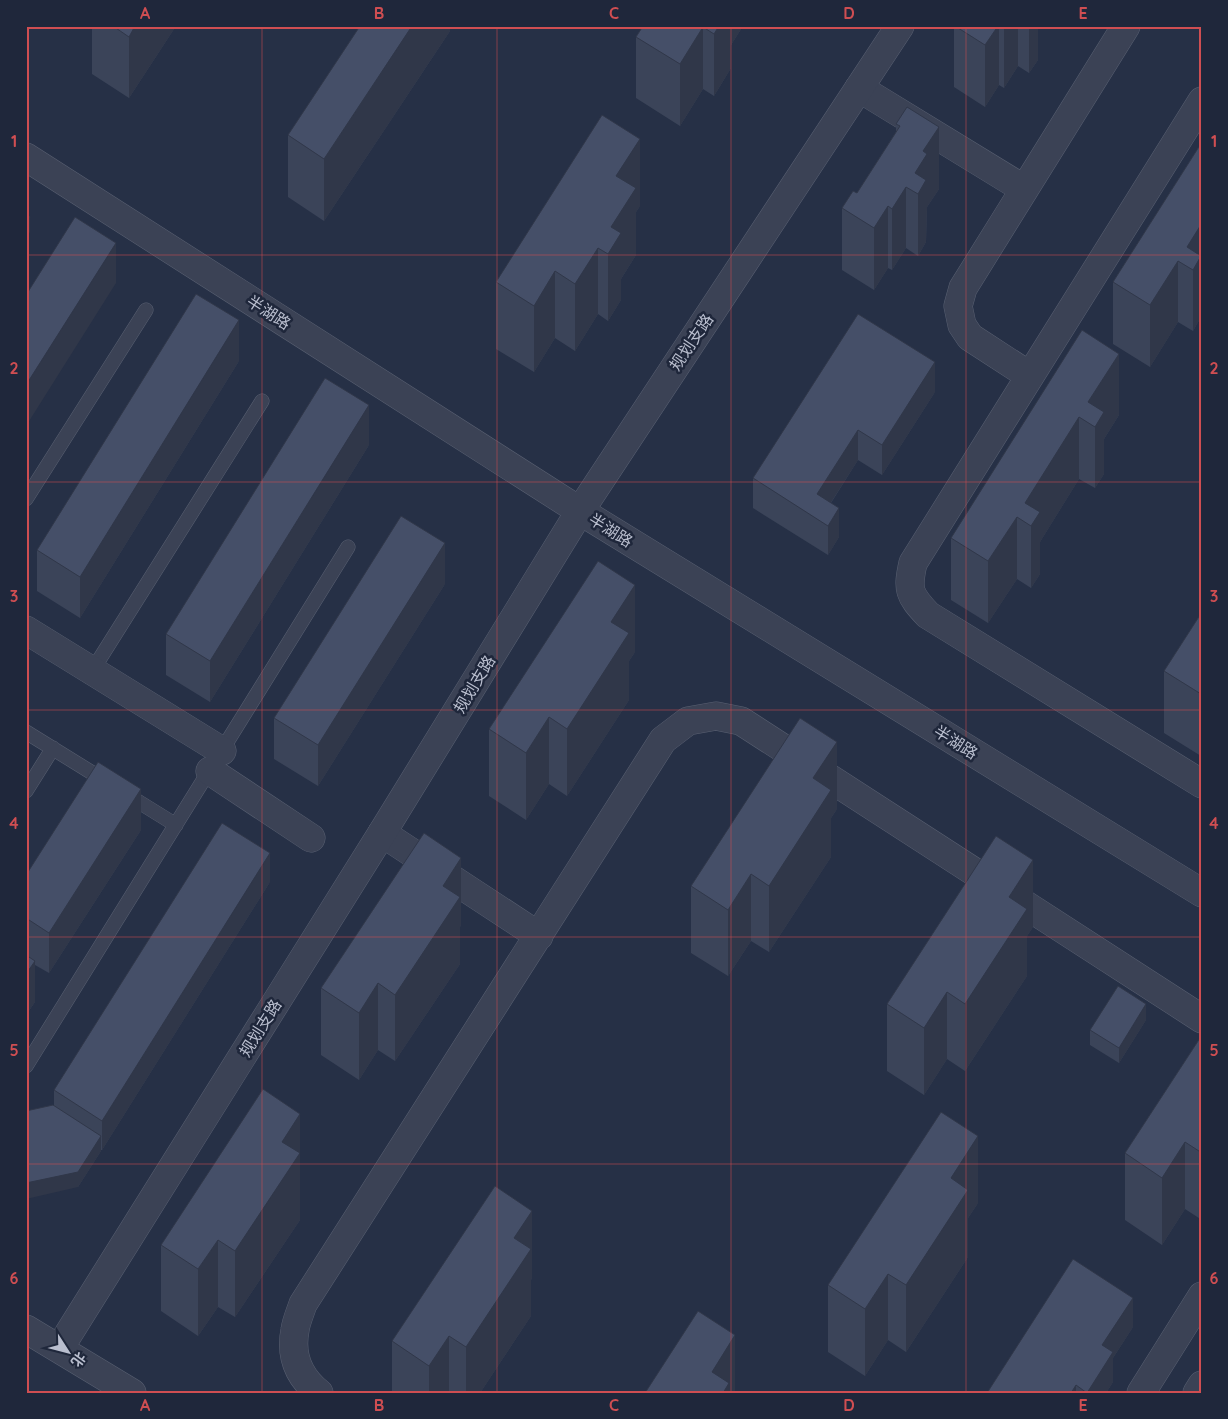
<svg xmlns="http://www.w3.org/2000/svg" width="1228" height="1419" font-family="Quicksand,'Noto Sans SC',sans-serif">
  <rect width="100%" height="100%" fill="#263046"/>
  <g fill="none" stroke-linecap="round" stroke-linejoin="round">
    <defs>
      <path id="service" d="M26 499 146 310
        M92 671 262 401
        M26 732 107 782
        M26 791 53 748
        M126 794 176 825
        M26 1066 348 547"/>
      <path id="minor" d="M859 88 1024 189
        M1202 101 913 563C907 590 909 595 928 615L1202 784
        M1030 376 970 337 962 325 958 306 963 288 1126 26
        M26 630 222 751
        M210 771 311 838
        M382 833 539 936
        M319 1393C299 1377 290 1356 295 1330 296 1322 300 1313 303 1304L663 740 688 721 716 716 741 721 1202 1019
        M1141 1393 1202 1296
        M1197 1393 1202 1385"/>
      <path id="tertiary" d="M26 157 580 511 1202 893
        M26 1329 132 1393
        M59 1349 382 833 580 511 900 26"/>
    </defs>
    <use href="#service" stroke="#596072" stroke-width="15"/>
    <use href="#minor" stroke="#596072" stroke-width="29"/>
    <use href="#tertiary" stroke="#596072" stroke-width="29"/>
    <use href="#service" stroke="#3b4255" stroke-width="14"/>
    <use href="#minor" stroke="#3b4255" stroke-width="28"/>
    <use href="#tertiary" stroke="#3b4255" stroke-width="28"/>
  </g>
  <path fill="#3b4459" d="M92 26H176L129 98 92 74Z
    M450 26V31L324 221 288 197V135Z
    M643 26H743L731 45V68L714 96 703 89 680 126 636 98V37Z
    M954 26H1038V60L1029 73 1018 66 1004 88 999 85 985 107 954 87Z
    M907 107 939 189 927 207 926 242 918 256 906 248 892 270 888 268 874 290 842 270V208L857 193 896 132V124Z
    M1202 142 1201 317 1193 331 1178 322 1150 367 1113 344V282Z
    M640 206 636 212V255L621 279V300L608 321 598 314 575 351 555 338 534 372 496 349V282Z
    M1119 354V415L1104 439V474L1095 488 1079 479 1040 542V574L1031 588 1017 579 988 623 951 600V538Z
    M239 361 80 618 37 591V550Z
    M935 392 882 475 858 460 831 503 839 537 828 555 753 508V478Z
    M369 445 210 702 166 675V634Z
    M445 584 318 786 274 759V718Z
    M1202 612V755L1201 756 1164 733V671Z
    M635 652 629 661V700L567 796 549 784 526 820 489 796V729Z
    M837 809 831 818V857L769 952 751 941 728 976 691 953V886Z
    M141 830 49 973 35 965V1002L26 1015V875Z
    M270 882 102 1150H101V1151L78 1187 54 1106V1090Z
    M461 925 460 927V964L395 1061 378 1050 359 1080 321 1055V988Z
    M1033 927 1027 936V976L965 1071 947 1059 924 1095 887 1071V1004Z
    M1146 1020 1119 1063 1090 1045V1030Z
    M1202 1035V1220L1185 1209 1162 1245 1125 1220V1153Z
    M300 1181V1220L235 1317 218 1307 198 1336 161 1311V1245Z
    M978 1203 968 1218V1257L906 1352 888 1340 865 1376 828 1352V1285Z
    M532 1278 531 1280V1316L480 1393H392V1341Z
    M1133 1327 1113 1358V1382L1106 1393H987Z"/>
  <path fill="#303749" d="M135 26H176L129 98V37Z
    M412 26H450V31L324 221V159Z
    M719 26H743L731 45V68L714 96V34Z
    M998 26H999V85L985 107V45Z
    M1004 26H1018V66L1004 88Z
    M1029 26H1038V60L1029 73Z
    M703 27V89L680 126V64Z
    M939 127V189L927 207 926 242 918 256V194L915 173 923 151Z
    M640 139V206L636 212V255L621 279V300L608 321V254L611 227 616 176Z
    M906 187V248L892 270V209Z
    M888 206V268L874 290V228Z
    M30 217V232L26 238V223Z
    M1202 223 1201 317 1193 331V270L1187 247Z
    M116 243V283L26 426V385Z
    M598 248V314L575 351V284Z
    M1178 261V322L1150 367V305Z
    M555 271V338L534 372V306Z
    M239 320V361L80 618V577Z
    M1119 354V415L1104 439V474L1095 488V427L1088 402Z
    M935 362V392L882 475V445Z
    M369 405V445L210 702V661Z
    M1079 417V479L1040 542V574L1031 588V526L1025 503Z
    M858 430V460L819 521 817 494Z
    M839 508V537L828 555V526Z
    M1017 517V579L988 623V561Z
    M445 543V584L318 786V745Z
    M635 585V652L629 661V700L567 796V729L611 622Z
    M1202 693V755L1201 756V694Z
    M549 717V784L526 820V753Z
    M837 742V809L831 818V857L769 952V886L813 778Z
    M141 789V830L49 973V933Z
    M270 853V882L102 1150V1121Z
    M461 858V925L460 927V964L395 1061V995L443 886Z
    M1033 860V927L1027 936V976L965 1071V1004L1009 897Z
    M751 874V941L728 976V910Z
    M35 961V1002L26 1015V974Z
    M378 983V1050L359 1080V1013Z
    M947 992V1059L924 1095V1028Z
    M1146 1004V1020L1119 1063V1048Z
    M300 1114V1220L235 1317V1251L282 1142Z
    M101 1136V1151L78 1187 26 1199V1183Z
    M978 1136V1203L968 1218V1257L906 1352V1285L951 1178Z
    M1185 1142V1209L1162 1245V1178Z
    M532 1211V1278L531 1280V1316L480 1393H466V1347L514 1238Z
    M218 1240V1307L198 1336V1269Z
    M888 1274V1340L865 1376V1309Z
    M1133 1298V1327L1113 1358V1382L1106 1393H1087L1102 1345Z
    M735 1335V1393H712V1372Z
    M449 1336V1393H429V1366Z
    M1076 1385V1393H1071Z"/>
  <path fill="#454f68" stroke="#303749" d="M113 26H135L129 37Z
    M360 26H412L324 159 288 135Z
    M643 26H719L714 34 703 27 680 64 636 37Z
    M955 26H998L985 45Z
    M907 107 939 127 923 151 927 154 915 173 926 180 918 194 906 187 892 209 888 206 874 228 842 208 853 191 857 193 900 126 896 124Z
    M602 115 640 139 616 176 636 188 611 227 621 233 608 254 598 248 575 284 555 271 534 306 496 282Z
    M1202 142V223L1187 247 1201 256 1193 270 1178 261 1150 305 1113 282Z
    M26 215 30 217 26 223Z
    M75 217 116 243 26 385V295Z
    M196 294 239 320 80 577 37 550Z
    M858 314 935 362 882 445 858 430 817 494 839 508 828 526 753 478Z
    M1082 330 1119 354 1088 402 1104 412 1095 427 1079 417 1025 503 1040 512 1031 526 1017 517 988 561 951 538Z
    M325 378 369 405 210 661 166 634Z
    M401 516 445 543 318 745 274 718Z
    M598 561 635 585 611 622 629 633 567 729 549 717 526 753 489 729Z
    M1202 612V693L1201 694 1164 671Z
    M800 718 837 742 813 778 831 790 769 886 751 874 728 910 691 886Z
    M98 762 141 789 49 933 26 918V875Z
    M222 823 270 853 102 1121 54 1090Z
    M424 833 461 858 443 886 460 897 395 995 378 983 359 1013 321 988Z
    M996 836 1033 860 1009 897 1027 909 965 1004 947 992 924 1028 887 1004Z
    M26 955 35 961 26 974Z
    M1118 986 1146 1004 1119 1048 1090 1030Z
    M1202 1035V1153L1185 1142 1162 1178 1125 1153Z
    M263 1089 300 1114 282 1142 300 1153 235 1251 218 1240 198 1269 161 1245Z
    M53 1105 101 1136 78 1172 26 1183V1111Z
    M941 1112 978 1136 951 1178 968 1190 906 1285 888 1274 865 1309 828 1285Z
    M495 1186 532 1211 514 1238 531 1249 466 1347 449 1336 429 1366 392 1341Z
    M1073 1259 1133 1298 1102 1345 1113 1352 1087 1393 1076 1385 1071 1393H987Z
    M698 1311 735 1335 712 1372 729 1383 723 1393H645Z"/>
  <path fill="none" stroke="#cf4e52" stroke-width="1" stroke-opacity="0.55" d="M262 26V1393M497 26V1393M731 26V1393M966 26V1393M26 255H1202M26 482H1202M26 710H1202M26 937H1202M26 1164H1202"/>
  <g text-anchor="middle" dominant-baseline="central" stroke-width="5" stroke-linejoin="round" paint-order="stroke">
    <g font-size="16" fill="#b9bece" stroke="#1f273b">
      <text transform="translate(269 312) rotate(33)">半湖路</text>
      <text transform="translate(691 342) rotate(-56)">规划支路</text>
      <text transform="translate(611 530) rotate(32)">半湖路</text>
      <text transform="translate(474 684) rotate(-59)">规划支路</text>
      <text transform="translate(956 742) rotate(32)">半湖路</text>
      <text transform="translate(260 1028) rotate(-58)">规划支路</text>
    </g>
  </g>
  <rect width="1228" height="1419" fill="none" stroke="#1f273b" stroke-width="55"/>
  <g transform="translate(68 1352) rotate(126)" stroke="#1f273b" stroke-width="4" paint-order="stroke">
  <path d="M0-4L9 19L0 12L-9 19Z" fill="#b9bece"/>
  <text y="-8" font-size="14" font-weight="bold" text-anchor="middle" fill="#b9bece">北</text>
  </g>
  <rect x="28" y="28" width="1172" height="1364" fill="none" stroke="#cf4e52" stroke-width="2"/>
  <g font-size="16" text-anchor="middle" font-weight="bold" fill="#cf4e52">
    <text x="145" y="19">A</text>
    <text x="379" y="19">B</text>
    <text x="614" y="19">C</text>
    <text x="849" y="19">D</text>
    <text x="1083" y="19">E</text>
    <text x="14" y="147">1</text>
    <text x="1214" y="147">1</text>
    <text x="14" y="374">2</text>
    <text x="1214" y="374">2</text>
    <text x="14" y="602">3</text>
    <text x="1214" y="602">3</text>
    <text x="14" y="829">4</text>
    <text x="1214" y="829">4</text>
    <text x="14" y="1056">5</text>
    <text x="1214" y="1056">5</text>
    <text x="14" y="1284">6</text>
    <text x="1214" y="1284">6</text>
    <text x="145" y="1411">A</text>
    <text x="379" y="1411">B</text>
    <text x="614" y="1411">C</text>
    <text x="849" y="1411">D</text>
    <text x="1083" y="1411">E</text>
  </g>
</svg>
